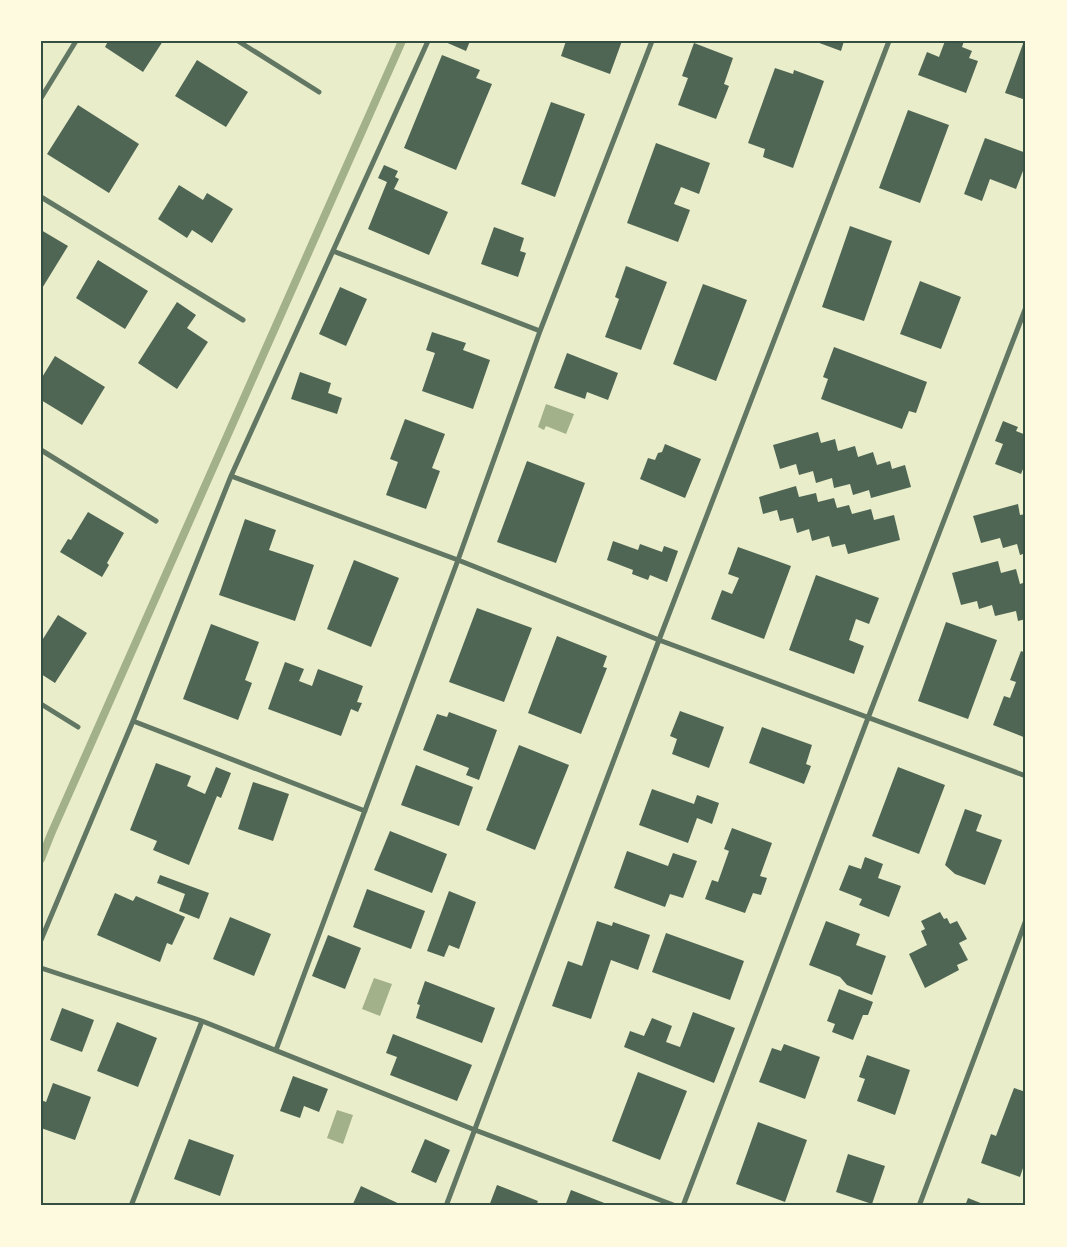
<svg xmlns="http://www.w3.org/2000/svg" width="1067" height="1247" font-family="'Crimson Pro',serif">
  <rect width="100%" height="100%" fill="#e9edc9"/>
  <path fill="#a3b18a" d="M546 404 574 414 566 434 546 426 544 430 538 427Z
    M374 978 392 984 380 1016 362 1009Z
    M337 1110 353 1115 343 1144 327 1138Z"/>
  <g fill="none" stroke-linecap="round" stroke-linejoin="round">
    <path stroke="#a3b18a" stroke-width="8" d="M41 859 51 834 402 41"/>
  </g>
  <path fill="#4f6655" d="M108 41H163L143 72 105 47Z
    M443 41H470L466 51Z
    M566 41H622L610 74 561 56Z
    M814 41H844L841 51Z
    M945 41H964L962 47 972 51 969 58 978 61 966 93 918 75 927 52 939 57Z
    M1024 41H1026V100L1005 93Z
    M694 43 733 58 724 84 729 86 716 119 678 105 688 78 682 76Z
    M442 55 480 70 476 78 492 84 456 170 404 148Z
    M197 60 248 92 226 127 175 96Z
    M775 68 793 74 794 70 824 81 793 168 763 157 765 149 748 143Z
    M551 102 585 114 555 197 521 184Z
    M78 105 139 144 109 193 47 154Z
    M908 110 949 125 920 203 879 188Z
    M985 138 1026 153V163L1016 189 990 179 982 201 964 194Z
    M656 143 710 163 699 194 681 187 674 204 690 210 678 242 627 223Z
    M384 165 398 171 395 177 399 179 394 189 448 212 429 255 368 229 387 182 378 178Z
    M179 185 203 200 207 193 233 209 212 243 192 230 187 238 158 219Z
    M850 226 892 241 864 321 822 307Z
    M494 227 524 238 520 251 526 253 518 277 481 264Z
    M41 230 68 246 41 290Z
    M98 260 148 291 125 329 76 298Z
    M626 266 667 282 641 350 605 337 619 299 615 297Z
    M920 281 961 297 941 349 900 334Z
    M703 284 747 300 716 381 673 364Z
    M340 287 367 299 346 346 319 334Z
    M177 302 196 315 187 328 208 342 177 389 138 363Z
    M432 332 466 343 463 350 490 360 473 409 422 391 435 353 426 350Z
    M834 347 927 382 916 413 909 411 902 429 821 399 828 379 823 377Z
    M567 353 618 373 608 400 587 392 585 399 554 388Z
    M55 356 105 387 82 425 41 400V379Z
    M300 372 331 383 328 393 342 398 337 414 291 399Z
    M405 419 445 434 432 468 440 471 426 509 386 495 398 462 390 459Z
    M1003 421 1018 427 1016 431 1026 435V470L1023 469 1021 474 995 464 1003 444 995 441Z
    M818 432 821 443 835 439 838 451 855 446 858 457 873 452 877 465 890 461 892 469 905 465 911 487 871 498 869 490 853 495 850 484 834 488 832 478 816 483 813 471 799 475 796 464 780 469 773 445Z
    M665 444 701 459 685 498 640 479 648 458 655 460 658 453 662 452Z
    M527 461 585 483 556 563 497 542Z
    M796 486 799 497 816 493 818 502 834 498 837 508 849 505 852 514 871 509 874 520 894 515 900 540 848 554 845 544 832 547 829 536 812 541 809 529 797 533 793 518 780 521 777 510 763 514 759 497Z
    M1018 504 1020 515 1026 514V553L1020 555 1017 544 1003 548 1000 538 981 543 973 516Z
    M88 512 124 533 107 563 109 565 102 577 60 552 68 539 71 540Z
    M245 519 276 530 269 550 314 565 295 621 219 595Z
    M613 541 638 550 640 544 662 552 664 546 678 551 667 582 650 575 648 580 632 574 633 570 607 560Z
    M738 547 791 566 764 639 711 619 722 590 732 594 739 578 728 574Z
    M354 560 399 578 371 647 327 629Z
    M998 561 1001 573 1016 569 1020 584 1026 582V619L1018 621 1016 611 995 616 992 605 979 609 977 601 961 605 952 573Z
    M816 575 879 598 869 624 856 619 849 640 864 646 854 674 789 650Z
    M477 608 532 628 504 702 449 682Z
    M58 615 87 633 55 683 41 674V642Z
    M946 622 997 640 968 719 918 701Z
    M211 624 259 642 245 680 252 683 238 720 183 699Z
    M557 636 607 656 603 667 607 668 581 734 528 713Z
    M1021 651 1026 653V738L993 725 1004 696 1010 698 1016 682 1010 680Z
    M285 662 304 669 299 681 312 686 318 669 363 686 357 702 362 703 358 712 351 709 341 736 268 709Z
    M680 711 724 727 709 768 672 754 677 739 670 736Z
    M449 712 497 730 479 780 466 775 469 768 423 750 437 714 447 717Z
    M762 727 812 745 806 764 811 766 804 784 749 763Z
    M519 745 569 765 535 850 486 830Z
    M156 763 191 776 187 786 205 794 216 767 231 773 221 798 217 796 189 865 153 850 157 841 130 830Z
    M416 765 473 787 459 826 401 805Z
    M898 767 945 785 919 854 872 836Z
    M253 782 289 794 273 841 238 829Z
    M652 789 694 804 697 795 719 803 712 824 697 818 688 843 639 825Z
    M965 809 982 815 976 831 1002 840 985 885 955 874 945 865Z
    M732 828 772 843 760 876 767 878 761 895 753 893 745 913 705 899 712 880 718 882 729 851 724 849Z
    M390 831 447 854 432 893 374 870Z
    M627 851 668 866 673 853 697 861 683 898 670 894 665 907 614 888Z
    M865 857 883 864 878 878 901 886 889 917 859 905 862 899 839 890 849 865 861 869Z
    M160 875 209 893 199 919 179 911 185 894 157 883Z
    M367 889 425 911 411 949 353 927Z
    M449 891 476 902 459 949 449 945 444 957 427 951Z
    M115 893 133 901 136 896 185 917 172 945 167 943 160 962 97 935Z
    M940 912 944 919 947 918 950 924 957 921 967 939 959 943 968 960 957 965 959 970 925 988 909 954 927 945 921 931 925 929 921 921Z
    M230 917 271 934 254 976 213 959Z
    M597 921 612 926 613 922 650 935 638 970 611 960 591 1019 552 1006 568 961 582 966Z
    M826 921 860 934 856 945 886 956 872 995 847 985 840 977 809 965Z
    M666 933 744 961 730 1000 652 972Z
    M328 935 361 948 345 989 312 976Z
    M425 981 495 1008 482 1043 416 1018 420 1005 417 1004Z
    M839 989 873 1002 868 1015H863L853 1040 832 1032 835 1024 827 1021Z
    M62 1008 94 1020 82 1052 50 1040Z
    M693 1012 735 1028 714 1083 624 1047 630 1031 644 1036 652 1018 672 1026 666 1042 680 1047Z
    M117 1022 157 1038 138 1087 97 1071Z
    M393 1034 472 1065 457 1101 390 1075 397 1057 386 1053Z
    M784 1044 820 1057 805 1099 759 1082 772 1048 781 1051Z
    M867 1055 910 1070 895 1115 857 1101 865 1079 859 1077Z
    M638 1072 687 1091 660 1160 612 1141Z
    M293 1076 328 1089 319 1112 304 1106 300 1118 280 1111Z
    M53 1083 91 1097 75 1140 41 1128V1100L46 1102Z
    M1014 1088 1026 1092V1159L1020 1177 981 1163 991 1134 996 1136Z
    M758 1122 807 1140 785 1202 736 1184Z
    M189 1139 234 1155 220 1196 174 1179Z
    M425 1139 450 1150 436 1183 411 1172Z
    M848 1154 885 1166 872 1204 836 1192Z
    M497 1185 538 1201 536 1206H489Z
    M361 1186 404 1206H352Z
    M571 1190 612 1206H565Z
    M968 1198 988 1206H965Z"/>
  <g fill="none" stroke-linecap="round" stroke-linejoin="round">
    <path stroke="#617663" stroke-width="5" d="M238 41 319 92
      M41 98 76 41
      M41 197 243 320
      M333 251 540 331
      M41 450 156 521
      M231 476 458 560 659 640 1026 776
      M41 704 78 727
      M133 721 365 811
      M41 940 133 721 231 476 428 41
      M41 968 202 1021 475 1130 676 1206
      M276 1050 458 560 540 331 652 41
      M131 1206 202 1021
      M446 1206 659 640 889 41
      M683 1206 868 718 1026 307
      M919 1206 1026 920"/>
  </g>
  <rect width="1067" height="1247" fill="none" stroke="#fefae0" stroke-width="85"/>
  <rect x="42" y="42" width="982" height="1162" fill="none" stroke="#344e41" stroke-width="2"/>
</svg>
